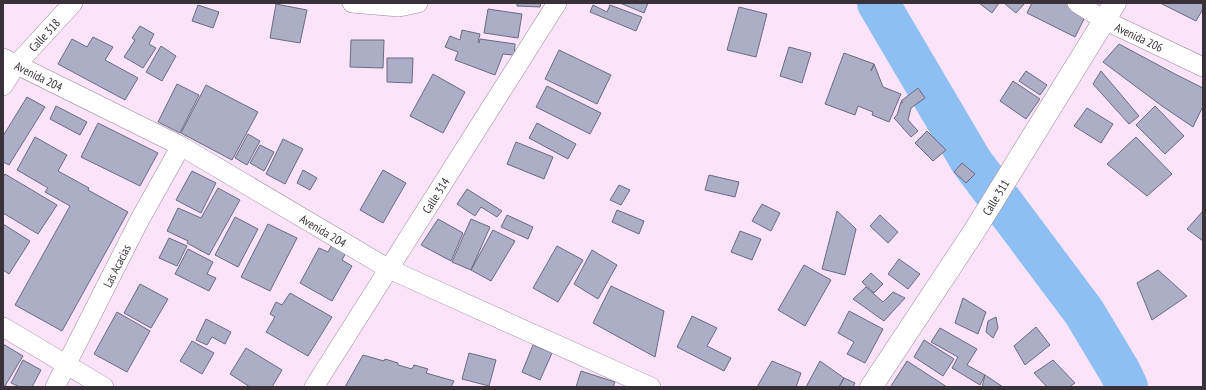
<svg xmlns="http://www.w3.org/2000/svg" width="1206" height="390" font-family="'PT Sans Narrow',sans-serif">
  <rect width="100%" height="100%" fill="#fbe4f9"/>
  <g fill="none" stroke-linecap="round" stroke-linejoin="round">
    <path stroke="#8ebff3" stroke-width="42" d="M878 3 971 161 1084 312 1120 372 1127 387"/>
  </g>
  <path fill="#acadc7" stroke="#6a6b83" d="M517 3H541L540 7 517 6Z
    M620 3H648L644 13Z
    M979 3H999L992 13Z
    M1004 3H1025L1016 13Z
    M1032 3H1071L1088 11 1075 37 1027 13Z
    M1160 3H1203V9L1196 21Z
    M276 4 307 10 300 43 270 38Z
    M198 5 219 12 213 28 192 21Z
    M593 5 607 12 610 5 642 17 636 31 590 12Z
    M739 7 767 14 756 57 727 50Z
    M488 9 522 14 518 38 484 33Z
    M140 26 154 34 149 44 156 48 143 68 124 57 135 40 132 38Z
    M462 30 480 34 478 42 479 43 480 39 515 44 514 55 503 54 495 75 455 60 458 52 445 47 450 36 460 40Z
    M93 37 113 47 105 60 138 78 125 100 58 64 72 39 87 47Z
    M351 40H384L383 68 350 67Z
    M1119 44 1175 74 1203 88V106L1193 127 1162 106 1103 62Z
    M161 46 176 56 162 81 146 72Z
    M789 47 811 53 802 83 780 76Z
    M559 50 611 75 597 104 545 79Z
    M844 53 874 64 871 71 874 64 883 87 901 94 889 122 872 115 873 112 858 106 855 115 825 104Z
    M387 58H413L412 83 387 82Z
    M1026 71 1047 85 1040 95 1019 81Z
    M1101 71 1139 116 1129 124 1093 84Z
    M433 74 465 92 443 133 410 116Z
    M1013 81 1040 99 1026 119 1000 101Z
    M177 84 199 95 180 133 158 122Z
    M206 85 258 112 232 160 181 133Z
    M547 86 601 113 590 134 536 107Z
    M918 88 925 98 911 108 908 120 918 131 911 137 894 118 897 115 901 102 903 103 901 101Z
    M27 97 45 107 9 165 3 162V136Z
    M56 106 87 122 80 135 50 119Z
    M1155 106 1184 136 1165 154 1136 125Z
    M1087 108 1113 124 1101 143 1074 126Z
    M98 123 158 153 140 186 81 157Z
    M537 123 576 144 568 159 529 138Z
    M927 131 946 150 933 161 915 143Z
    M248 134 260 141 247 165 235 158Z
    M35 137 67 155 58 171 89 188 88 190 128 212 62 331 15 305 70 206 45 192 48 188 17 170Z
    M1136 137 1172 174 1147 196 1107 164Z
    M283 139 303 149 285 184 266 174Z
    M516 142 553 157 544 179 507 164Z
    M260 145 274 152 264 171 250 163Z
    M962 163 975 174 966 183 954 172Z
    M303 170 317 178 310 190 297 183Z
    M383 170 406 183 383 223 360 210Z
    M192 171 216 183 201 213 176 200Z
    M5 174 57 205 38 234 3 213V178Z
    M709 175 739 182 735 197 705 190Z
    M619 185 630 190 621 205 610 200Z
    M218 188 240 200 209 255 187 243 188 241 167 231 178 208 201 218Z
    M467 189 502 211 497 217 481 207 475 216 457 204Z
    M762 204 780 213 771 231 752 221Z
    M617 210 644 221 639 234 612 222Z
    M837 211 856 229 845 275 822 269Z
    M1203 211V241L1187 229Z
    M507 215 533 227 528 239 501 227Z
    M880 215 898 232 888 243 870 226Z
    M235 217 258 229 238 267 215 255Z
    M438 219 463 233 451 261 421 245Z
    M471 219 490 227 471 270 452 262Z
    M3 224 30 241 9 274 3 270Z
    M268 224 297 238 270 291 241 277Z
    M493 230 515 241 491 281 471 270Z
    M740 231 761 239 752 260 731 252Z
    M169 238 187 246 177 266 159 258Z
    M334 241 348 249 342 260 352 266 332 301 300 283 319 248 328 252Z
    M557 246 583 260 558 302 533 288Z
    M188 249 213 262 207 274 216 278 209 291 175 274Z
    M592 250 617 265 598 299 574 284Z
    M899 259 920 274 908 289 888 274Z
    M804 265 831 280 805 326 778 310Z
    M1158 270 1187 296 1152 320 1137 283Z
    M871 273 883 284 874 293 862 282Z
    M140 284 168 299 151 328 124 313Z
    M611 286 664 311 655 357 593 323Z
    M866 287 883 302 893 292 905 298 884 321 853 299Z
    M290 293 332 317 308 356 266 332 275 317 270 314 276 302 282 305Z
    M963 298 986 312 978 334 955 323Z
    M849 311 883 329 865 363 847 354 854 342 838 333Z
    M117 312 150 331 127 372 94 354Z
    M692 316 717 328 707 346 731 358 724 371 677 347Z
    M996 317 998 328 993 338 986 332 988 321Z
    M206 319 231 332 225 344 212 337 207 345 196 340Z
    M1036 327 1050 345 1025 365 1014 346Z
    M940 328 977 349 967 365 985 375 980 385 952 368 958 357 931 342Z
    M924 340 954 359 943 376 914 357Z
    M192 341 214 353 202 374 180 361Z
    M3 344 23 356 5 386 3 385Z
    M533 345 552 353 540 380 522 372Z
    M246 348 282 370 272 387H250L230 374Z
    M469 353 496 360 489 386 462 379Z
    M363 355 384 361 385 359 398 363V365L412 369 414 365 428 369 426 373 454 381 451 387H345Z
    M23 360 41 370 32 387H20L11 383Z
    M1053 360 1075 383 1069 387H1047L1034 373Z
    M772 361 801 373 796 387H757Z
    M820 361 844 378 839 387H806Z
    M907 361 947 387H893L891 386Z
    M581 371 615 382 613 387H576Z
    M985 375 1003 387H982Z
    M844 378 855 383 853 387H839Z"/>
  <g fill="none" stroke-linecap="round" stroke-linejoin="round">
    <defs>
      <g id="minor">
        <path d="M352 3 399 7 418 3"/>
        <path id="s1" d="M1077 3 1104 20 1203 67"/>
        <path id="s2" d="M3 58 181 146 389 269 651 387"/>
        <path id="s3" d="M3 86 17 64 73 3"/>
        <path d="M3 327 104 387"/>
        <path id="s4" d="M55 387 139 221 181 146"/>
        <path id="s5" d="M314 387 557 3"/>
      </g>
      <g id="tertiary">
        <path id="s6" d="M871 387 975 230 1115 3"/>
      </g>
    </defs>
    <use href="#minor" stroke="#9d899c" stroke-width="20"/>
    <use href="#tertiary" stroke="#9d899c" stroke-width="23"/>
    <use href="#minor" stroke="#fff" stroke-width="19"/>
    <use href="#tertiary" stroke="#fff" stroke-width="22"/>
  </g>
  <g text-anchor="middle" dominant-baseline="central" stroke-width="3" stroke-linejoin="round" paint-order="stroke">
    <g font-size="12" fill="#393139" stroke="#fff">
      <text stroke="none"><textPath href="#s3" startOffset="66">Calle 318</textPath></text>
      <text stroke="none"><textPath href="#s1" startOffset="71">Avenida 206</textPath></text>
      <text stroke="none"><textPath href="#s2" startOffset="40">Avenida 204</textPath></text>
      <text stroke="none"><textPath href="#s5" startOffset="227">Calle 314</textPath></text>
      <text stroke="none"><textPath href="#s6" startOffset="227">Calle 311</textPath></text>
      <text stroke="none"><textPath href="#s2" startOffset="364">Avenida 204</textPath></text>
      <text stroke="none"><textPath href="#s4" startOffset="136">Las Acacias</textPath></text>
    </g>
  </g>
  <rect width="1206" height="390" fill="none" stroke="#393139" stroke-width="8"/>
</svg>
